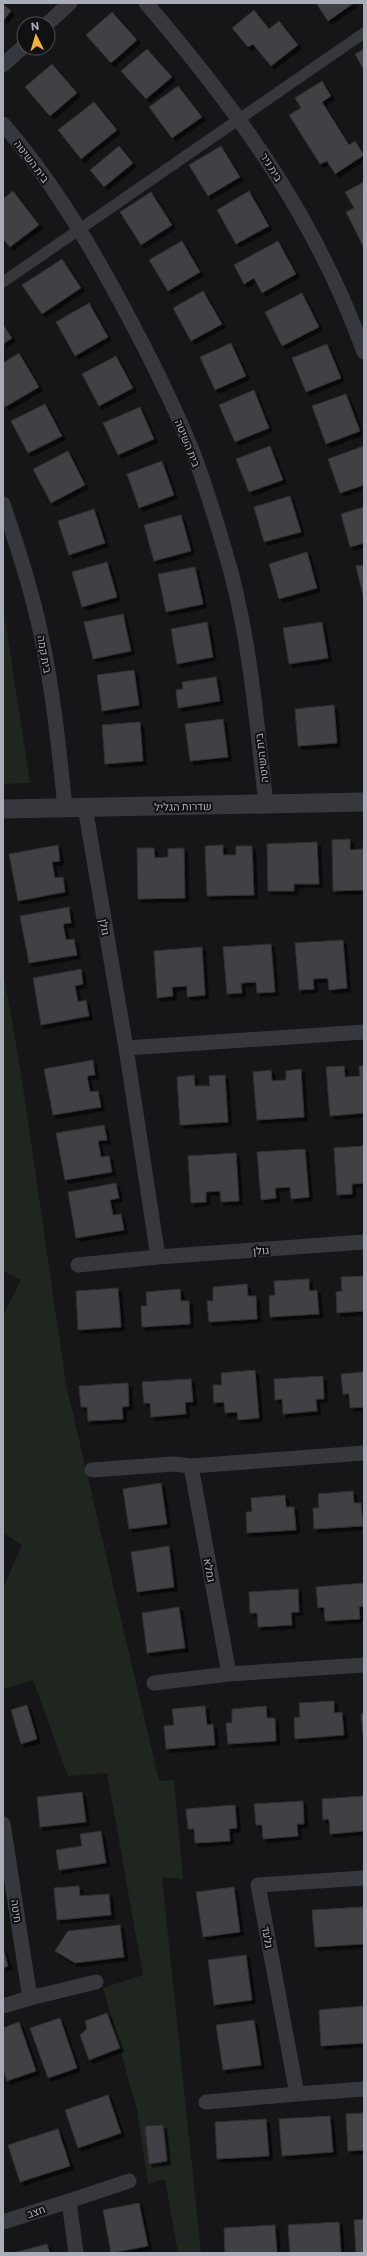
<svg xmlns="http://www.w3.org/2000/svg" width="367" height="2256" font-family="Commissioner,Heebo,sans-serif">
  <defs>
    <filter id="shadow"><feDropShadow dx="3.5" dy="3.5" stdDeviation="0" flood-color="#0009"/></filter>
  </defs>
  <rect width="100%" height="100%" fill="#161618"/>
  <path fill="#1e261f" d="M3 605 30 783 3 784Z
    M3 971 21 1073 66 1384 159 1781 174 1780 183 1879 162 1877 201 2253H178L165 2179 148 2184 137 2110 103 1988 143 1975 107 1773 68 1776 33 1680 3 1689V1588L22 1545 3 1533V1316L21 1280 3 1271Z"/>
  <path fill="#404145" stroke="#303034" filter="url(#shadow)" d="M316 3H354L328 21Z
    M3 4 11 11 3 21Z
    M254 10 269 29 279 21 298 45 271 66 253 44 248 47 232 28Z
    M112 12 137 40 111 63 86 35Z
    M147 49 172 77 146 99 121 71Z
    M364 49V70L355 54Z
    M52 64 77 93 50 116 25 87Z
    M322 81 331 96 322 102 349 145 355 141 364 155 335 174 327 161 320 164 289 115 301 108 295 98Z
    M178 86 202 117 172 138 149 107Z
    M94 102 117 130 81 159 58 130Z
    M119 146 133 163 104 187 90 170Z
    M221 146 240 177 208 196 189 165Z
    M364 182V248L346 212 354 208 345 192Z
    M13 191 39 225 10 247 3 239V199Z
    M249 191 269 226 236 244 217 210Z
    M151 192 172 225 141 245 120 212Z
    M182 241 200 272 168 291 149 260Z
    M278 241 296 274 262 293 254 278 244 284 234 265Z
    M62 259 81 288 42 314 22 285Z
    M203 291 222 324 191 341 173 308Z
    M302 293 319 327 282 346 265 312Z
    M89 303 108 337 75 356 56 322Z
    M3 324 12 338 3 344Z
    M231 343 246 376 215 390 200 357Z
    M327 344 341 378 306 392 292 358Z
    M19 353 39 387 5 407 3 402V363Z
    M116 356 133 388 99 406 82 374Z
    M254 390 269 428 235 442 219 405Z
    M346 394 360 431 326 444 312 406Z
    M45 404 62 436 28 453 11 421Z
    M140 407 154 439 118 455 103 423Z
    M270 446 283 480 249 492 236 459Z
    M364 446V485L340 493 328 459Z
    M68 451 85 485 51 503 33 469Z
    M162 461 174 495 139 508 127 474Z
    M290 496 301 532 264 542 254 507Z
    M364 507V543L350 547 341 514Z
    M94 509 105 543 69 555 58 521Z
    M181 515 191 551 154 561 144 525Z
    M307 552 317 588 279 599 269 564Z
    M107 562 117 597 82 607 72 572Z
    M364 565V599L356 566Z
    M195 567 203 604 166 612 158 574Z
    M123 614 131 651 93 659 84 622Z
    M207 622 213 657 177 664 171 629Z
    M322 622 328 658 289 664 283 628Z
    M134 670 139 705 102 711 97 675Z
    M216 677 220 701 178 708 176 690 183 689 182 682Z
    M334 705 337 743 298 746 295 709Z
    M223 719 228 757 190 761 185 724Z
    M140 722 143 761 105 764 102 725Z
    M350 839V850L363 849 364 840V890L333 891 332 840Z
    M317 842 319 884H294V891H268L267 844Z
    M58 845 60 861 52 862 55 878 63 877 65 892 18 901 9 854Z
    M223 845V855H236V846H252L254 895 207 896 205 846Z
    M137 848H154L155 858 168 857V849L184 848 185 898 138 899Z
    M69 907 71 923 63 924 66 940 74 939 77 955 29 963 20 916Z
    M343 940 347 988 329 990 328 978 313 979 314 989 299 990 295 943Z
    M271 944 275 992 257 993 256 982 241 983 242 993 227 994 223 947Z
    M202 947 205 995 187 997V986L172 987 173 996 157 998 154 951Z
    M81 969 83 984 75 986 78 1002 86 1000 89 1016 41 1025 33 978Z
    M93 1060 95 1075 87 1076 90 1092 98 1091 101 1107 53 1115 44 1069Z
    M344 1066 345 1077 360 1076 359 1066H364V1113L330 1116 326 1067Z
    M301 1069 304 1117 257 1120 253 1072 271 1070 272 1081 286 1080V1071Z
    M194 1075 195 1086H210L209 1076 225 1075 228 1122 180 1125 177 1077Z
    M104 1125 107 1140 98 1141 101 1157 109 1156 112 1172 65 1180 56 1133Z
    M364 1146V1183L352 1184V1194L337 1195 334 1148Z
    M305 1149 309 1197 291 1199 290 1187 275 1188 276 1198 261 1200 257 1152Z
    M236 1153 239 1201 221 1202 220 1191 206 1192V1202L191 1203 188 1156Z
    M116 1183 119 1198 110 1200 113 1215 121 1214 124 1230 76 1238 68 1192Z
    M364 1276V1311L337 1313 336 1292 342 1291 341 1277Z
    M309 1279V1291L317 1290 319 1314 270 1317 269 1296 275 1295 274 1281Z
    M247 1284 248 1296H256L257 1319 209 1322 207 1301H213V1287Z
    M118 1288 121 1327 78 1330 76 1291Z
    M180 1289 181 1301H189L190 1324 142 1327 141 1306H147L146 1292Z
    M255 1370 259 1418 238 1420 237 1412 225 1413 224 1402 214 1403 213 1385H222L221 1373Z
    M364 1372V1407L350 1408 349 1394H343L341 1374Z
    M323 1376 324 1399H316L317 1411 283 1414 282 1399 275 1400 274 1379Z
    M191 1379 193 1402H185L186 1414 151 1417 150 1403H144L142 1382Z
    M128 1383 129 1406 122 1407 123 1419 88 1421 87 1407H81L79 1386Z
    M161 1483 167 1524 129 1529 123 1489Z
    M353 1491 354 1503H361L363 1526 314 1529 313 1508H319L318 1494Z
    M285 1495 286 1507H294L296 1530 247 1533 246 1512H252L251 1498Z
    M169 1546 174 1587 137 1592 131 1552Z
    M364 1583V1606L359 1607 360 1619 325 1621 324 1607 318 1608 316 1587Z
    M298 1589 299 1612H291L292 1625 258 1627 257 1613H250L249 1592Z
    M179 1607 185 1648 147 1653 142 1613Z
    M334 1701V1713L342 1712 344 1735 295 1739 294 1718 300 1717 299 1703Z
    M27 1705 37 1739 21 1744 11 1710Z
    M205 1706 207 1725 213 1724 215 1745 166 1749 164 1726 174 1725 172 1709Z
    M266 1706 267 1718H275L276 1741 228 1744 226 1723H232V1709Z
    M361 1714H364V1735H363Z
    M82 1792 86 1822 40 1827 37 1797Z
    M364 1796V1831L330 1834 329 1819 323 1820 322 1799Z
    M303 1801 304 1824H297L298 1836 263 1839 262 1825H256L254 1804Z
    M235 1805 237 1828 229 1829 230 1841 195 1843 194 1829H188L186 1809Z
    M101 1831 106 1863 59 1870 56 1850 82 1846 80 1834Z
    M79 1886 80 1896 109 1894 111 1915 57 1920 54 1888Z
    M234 1887 240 1932 203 1937 196 1892Z
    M363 1907 364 1944 315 1947 312 1910Z
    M120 1925 124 1957 75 1963 55 1951 68 1931Z
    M3 1948 8 1966 3 1968Z
    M246 1955 252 2000 214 2005 208 1960Z
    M364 2006V2043L321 2046 319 2010Z
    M107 2013 120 2048 89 2060 80 2035 87 2029 85 2021Z
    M60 2018 77 2068 48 2078 30 2028Z
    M254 2020 261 2065 223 2070 216 2025Z
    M19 2022 36 2071 7 2081 3 2070V2028Z
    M108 2095 121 2133 78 2148 65 2110Z
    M364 2113V2150L348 2151 346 2114Z
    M330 2116 333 2152 282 2156 279 2119Z
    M266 2119 269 2156 217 2159 215 2122Z
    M163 2125 167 2161 149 2164 145 2126Z
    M58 2129 70 2166 20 2182 8 2145Z
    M139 2203 148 2246 111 2253 103 2210Z
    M364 2219V2253H356L354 2220Z
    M339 2222 341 2253H290L288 2225Z
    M275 2225 277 2253H225L224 2228Z
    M47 2244 50 2253H13Z"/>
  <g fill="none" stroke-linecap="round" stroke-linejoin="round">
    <path stroke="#37383d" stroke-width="11" d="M3 282 364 33"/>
    <path stroke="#37383d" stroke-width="15" d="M146 3C239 111 315 217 364 352
      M47 24 70 3
      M3 65 24 46
      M3 124C50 178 86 238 120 301 147 351 173 402 194 455 208 493 220 533 231 572 251 648 257 727 266 804
      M3 504C17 545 31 587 40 630 53 689 59 748 65 808
      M85 807 126 1048 158 1257 364 1242
      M126 1048 364 1032
      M78 1265 158 1257
      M364 1453 191 1466 229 1674 364 1665
      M92 1470 173 1464 191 1466
      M154 1683 229 1674
      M3 1824 30 1998 3 2006
      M364 1878 258 1885 297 2094 364 2089
      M30 1998 96 1982
      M206 2102 297 2094
      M69 2201 129 2181
      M3 2222 69 2201 76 2253"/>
    <path stroke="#37383d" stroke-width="19" d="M3 809 364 802"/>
  </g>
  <g text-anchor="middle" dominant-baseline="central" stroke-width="4" stroke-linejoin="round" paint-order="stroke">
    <g font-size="11" fill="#a8adb8" stroke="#111113">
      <text transform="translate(32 161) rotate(53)">בית השיטה</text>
      <text transform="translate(272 167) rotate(58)">בית ניר</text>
      <text transform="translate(188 443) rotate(68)">בית השיטה</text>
      <text transform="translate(45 654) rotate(80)">בית קמה</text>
      <text transform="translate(261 758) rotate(-97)">בית השיטה</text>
      <text transform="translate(183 806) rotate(-1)">שדרות הגליל</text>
      <text transform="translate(105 927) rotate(80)">גולן</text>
      <text transform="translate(261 1250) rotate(-4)">גולן</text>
      <text transform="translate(210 1570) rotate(80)">גמלא</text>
      <text transform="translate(17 1911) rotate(82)">חיטה</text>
      <text transform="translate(268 1937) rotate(80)">גלעד</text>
      <text transform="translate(36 2211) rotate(-18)">חצב</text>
    </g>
  </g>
  <rect width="367" height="2256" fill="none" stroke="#a8adb8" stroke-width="8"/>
  <g transform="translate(36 36) rotate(355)"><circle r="19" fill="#111113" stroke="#4d4f55"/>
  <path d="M0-3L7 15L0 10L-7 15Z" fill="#f2b134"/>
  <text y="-6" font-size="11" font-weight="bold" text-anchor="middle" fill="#a8adb8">N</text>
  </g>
</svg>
